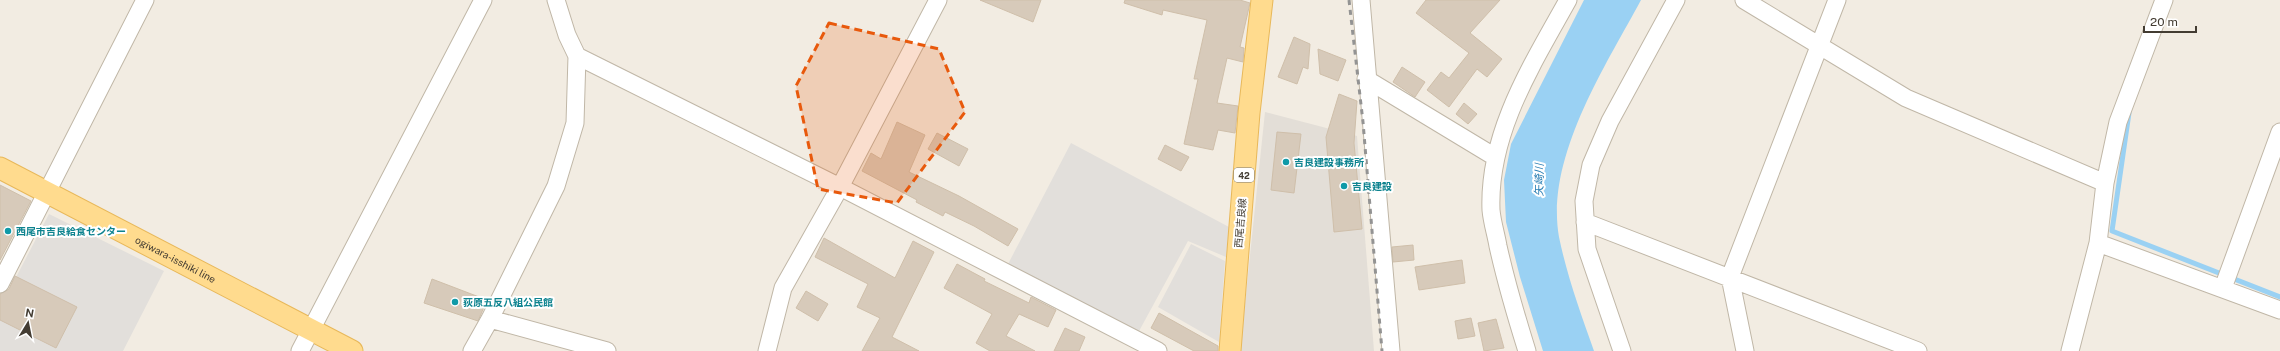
<svg xmlns="http://www.w3.org/2000/svg" width="2280" height="351" font-family="'Public Sans','Noto Sans JP',sans-serif">
  <rect width="100%" height="100%" fill="#f2ece2"/>
  <path fill="#e3ded7" d="M1265 112 1357 136 1374 351H1240Z"/>
  <path fill="#e2dfdb" d="M1071 143 1229 227 1226 257 1188 241 1138 333 1007 266Z
    M49 214 164 271 123 351H0V308Z
    M1191 244 1225 261 1219 342 1158 307Z"/>
  <path fill="#9ad1f3" d="M1584 0H1641C1605 67 1545 158 1559 237 1567 276 1581 314 1594 351H1543L1520 277 1506 222 1504 180 1511 144Z"/>
  <g fill="none" stroke-linecap="round" stroke-linejoin="round">
    <path stroke="#9ad1f3" stroke-width="5" d="M2129 113 2112 231 2280 297"/>
  </g>
  <path fill="#d7caba" stroke="#cfbfaa" d="M980 0H1041L1033 22Z
    M1125 0H1240L1250 3 1240 47 1244 48 1243 62 1227 58 1217 103 1238 106 1235 133 1218 130 1213 150 1184 144 1198 79H1194L1207 20 1163 10 1162 15 1124 3Z
    M1426 0H1500L1470 33 1502 59 1487 77 1477 69 1449 107 1427 90 1441 72 1449 78 1469 53 1416 13Z
    M1294 37 1310 44 1308 69 1303 67 1297 84 1278 77Z
    M1318 49 1346 60 1338 81 1320 74Z
    M1402 67 1425 82 1415 97 1393 82Z
    M1339 94 1357 101 1354 143 1362 229 1334 232 1326 137Z
    M1464 103 1477 114 1468 124 1456 114Z
    M897 122 925 135 909 172 959 196 1018 229 1008 246 974 226 945 212 943 216 916 202 917 200 862 171 871 153 881 159Z
    M1277 132 1301 134 1294 193 1271 190Z
    M937 133 968 149 959 166 928 149Z
    M1165 145 1189 157 1181 171 1158 159Z
    M0 185 31 201 0 260Z
    M824 238 895 278 913 241 934 252 892 337 919 351H862L880 318 857 307 868 284 815 257Z
    M1413 245 1414 260 1393 262 1392 247Z
    M1462 260 1465 283 1419 290 1415 267Z
    M957 264 985 279 984 281 1029 303 1031 297 1056 310 1048 327 1019 314 1006 336 1035 351H990L976 343 992 314 944 288Z
    M15 276 77 307 56 348 0 320V294L9 289Z
    M432 279 487 300 478 321 424 303Z
    M806 291 828 304 818 321 796 308Z
    M1159 313 1218 346V351H1194L1151 328Z
    M1471 318 1475 336 1458 339 1455 321Z
    M1496 319 1504 348 1484 351 1478 323Z
    M1065 328 1085 337 1079 351H1054Z"/>
  <g fill="none" stroke-linecap="round" stroke-linejoin="round">
    <defs>
      <path id="minor" d="M1361 0 1391 351
        M1744 0 1906 98 2105 183
        M2164 0 2118 122 2105 183 2098 243 2280 310
        M577 56 840 187 1158 351
        M1366 79 1495 157
        M1585 222 1918 351
        M0 284 145 0
        M2223 288 2280 132
        M490 319 607 351
        M300 351 483 0
        M472 351 490 319 556 186 575 123 577 56 567 35 556 0
        M767 351 783 288 840 187 938 0
        M1527 351C1516 316 1506 282 1498 246 1496 234 1492 222 1491 210 1488 133 1532 65 1568 0
        M1622 351 1587 249 1584 201 1591 165 1610 121 1676 0
        M1745 351 1730 277 1837 0
        M2070 351 2098 243"/>
      <g id="major">
        <path id="s1" d="M0 168 352 351"/>
        <path d="M1230 351 1249 113 1262 0"/>
      </g>
    </defs>
    <use href="#minor" stroke="#c0b7a7" stroke-width="19"/>
    <use href="#major" stroke="#e8b85a" stroke-width="23"/>
    <use href="#minor" stroke="#fff" stroke-width="17"/>
    <use href="#major" stroke="#ffdb8e" stroke-width="21"/>
    <path stroke="#939393" stroke-width="3" stroke-dasharray="5 5" stroke-linecap="butt" d="M1349 0 1363 122 1382 351"/>
  </g>
  <path fill="#e8590c" fill-opacity="0.2" stroke="#e8590c" stroke-width="3" stroke-dasharray="8 5" stroke-linejoin="round" d="M829 23 939 49 965 112 897 203 818 189 796 86Z"/>
  <g fill="#0f9aa8" stroke="#fff" stroke-width="1.5">
    <circle cx="1286" cy="162" r="4"/>
    <circle cx="1344" cy="186" r="4"/>
    <circle cx="8" cy="231" r="4"/>
    <circle cx="455" cy="302" r="4"/>
  </g>
  <g text-anchor="middle" dominant-baseline="central" stroke-width="4" stroke-linejoin="round" paint-order="stroke">
    <rect fill="#fff" stroke="#7b7670" stroke-width="1" x="1234" y="168" width="20" height="14" rx="3"/>
    <g font-size="9" font-weight="bold" fill="#433c32">
      <text x="1244" y="175">42</text>
    </g>
    <g font-size="10" font-weight="bold" fill="#0d838f" stroke="#fff" text-anchor="start">
      <text x="1294" y="162">吉良建設事務所</text>
      <text x="1352" y="186">吉良建設</text>
      <text x="16" y="231">西尾市吉良給食センター</text>
      <text x="463" y="302">荻原五反八組公民館</text>
    </g>
    <g font-size="10" fill="#433c32" stroke="#fff">
      <text transform="translate(1240 223) rotate(-85)">西尾吉良線</text>
      <text stroke="none"><textPath href="#s1" startOffset="198">ogiwara-isshiki line</textPath></text>
    </g>
    <g font-size="11" font-style="italic" fill="#287db2" stroke="#fff">
      <text transform="translate(1539 180) rotate(-89)">矢崎川</text>
    </g>
  </g>
  <g transform="translate(28 323) rotate(10)" stroke="#ffffff" stroke-width="3" paint-order="stroke">
  <path d="M0-3L7 15L0 10L-7 15Z" fill="#433c32"/>
  <text y="-6" font-size="11" font-weight="bold" text-anchor="middle" fill="#433c32">N</text>
  </g>
  <path d="M2144 26v6h52v-6" fill="none" stroke="#433c32" stroke-width="2"/>
  <text x="2150" y="26" font-size="12" fill="#433c32" stroke="#ffffff" stroke-width="3" paint-order="stroke">20 m</text>
</svg>
